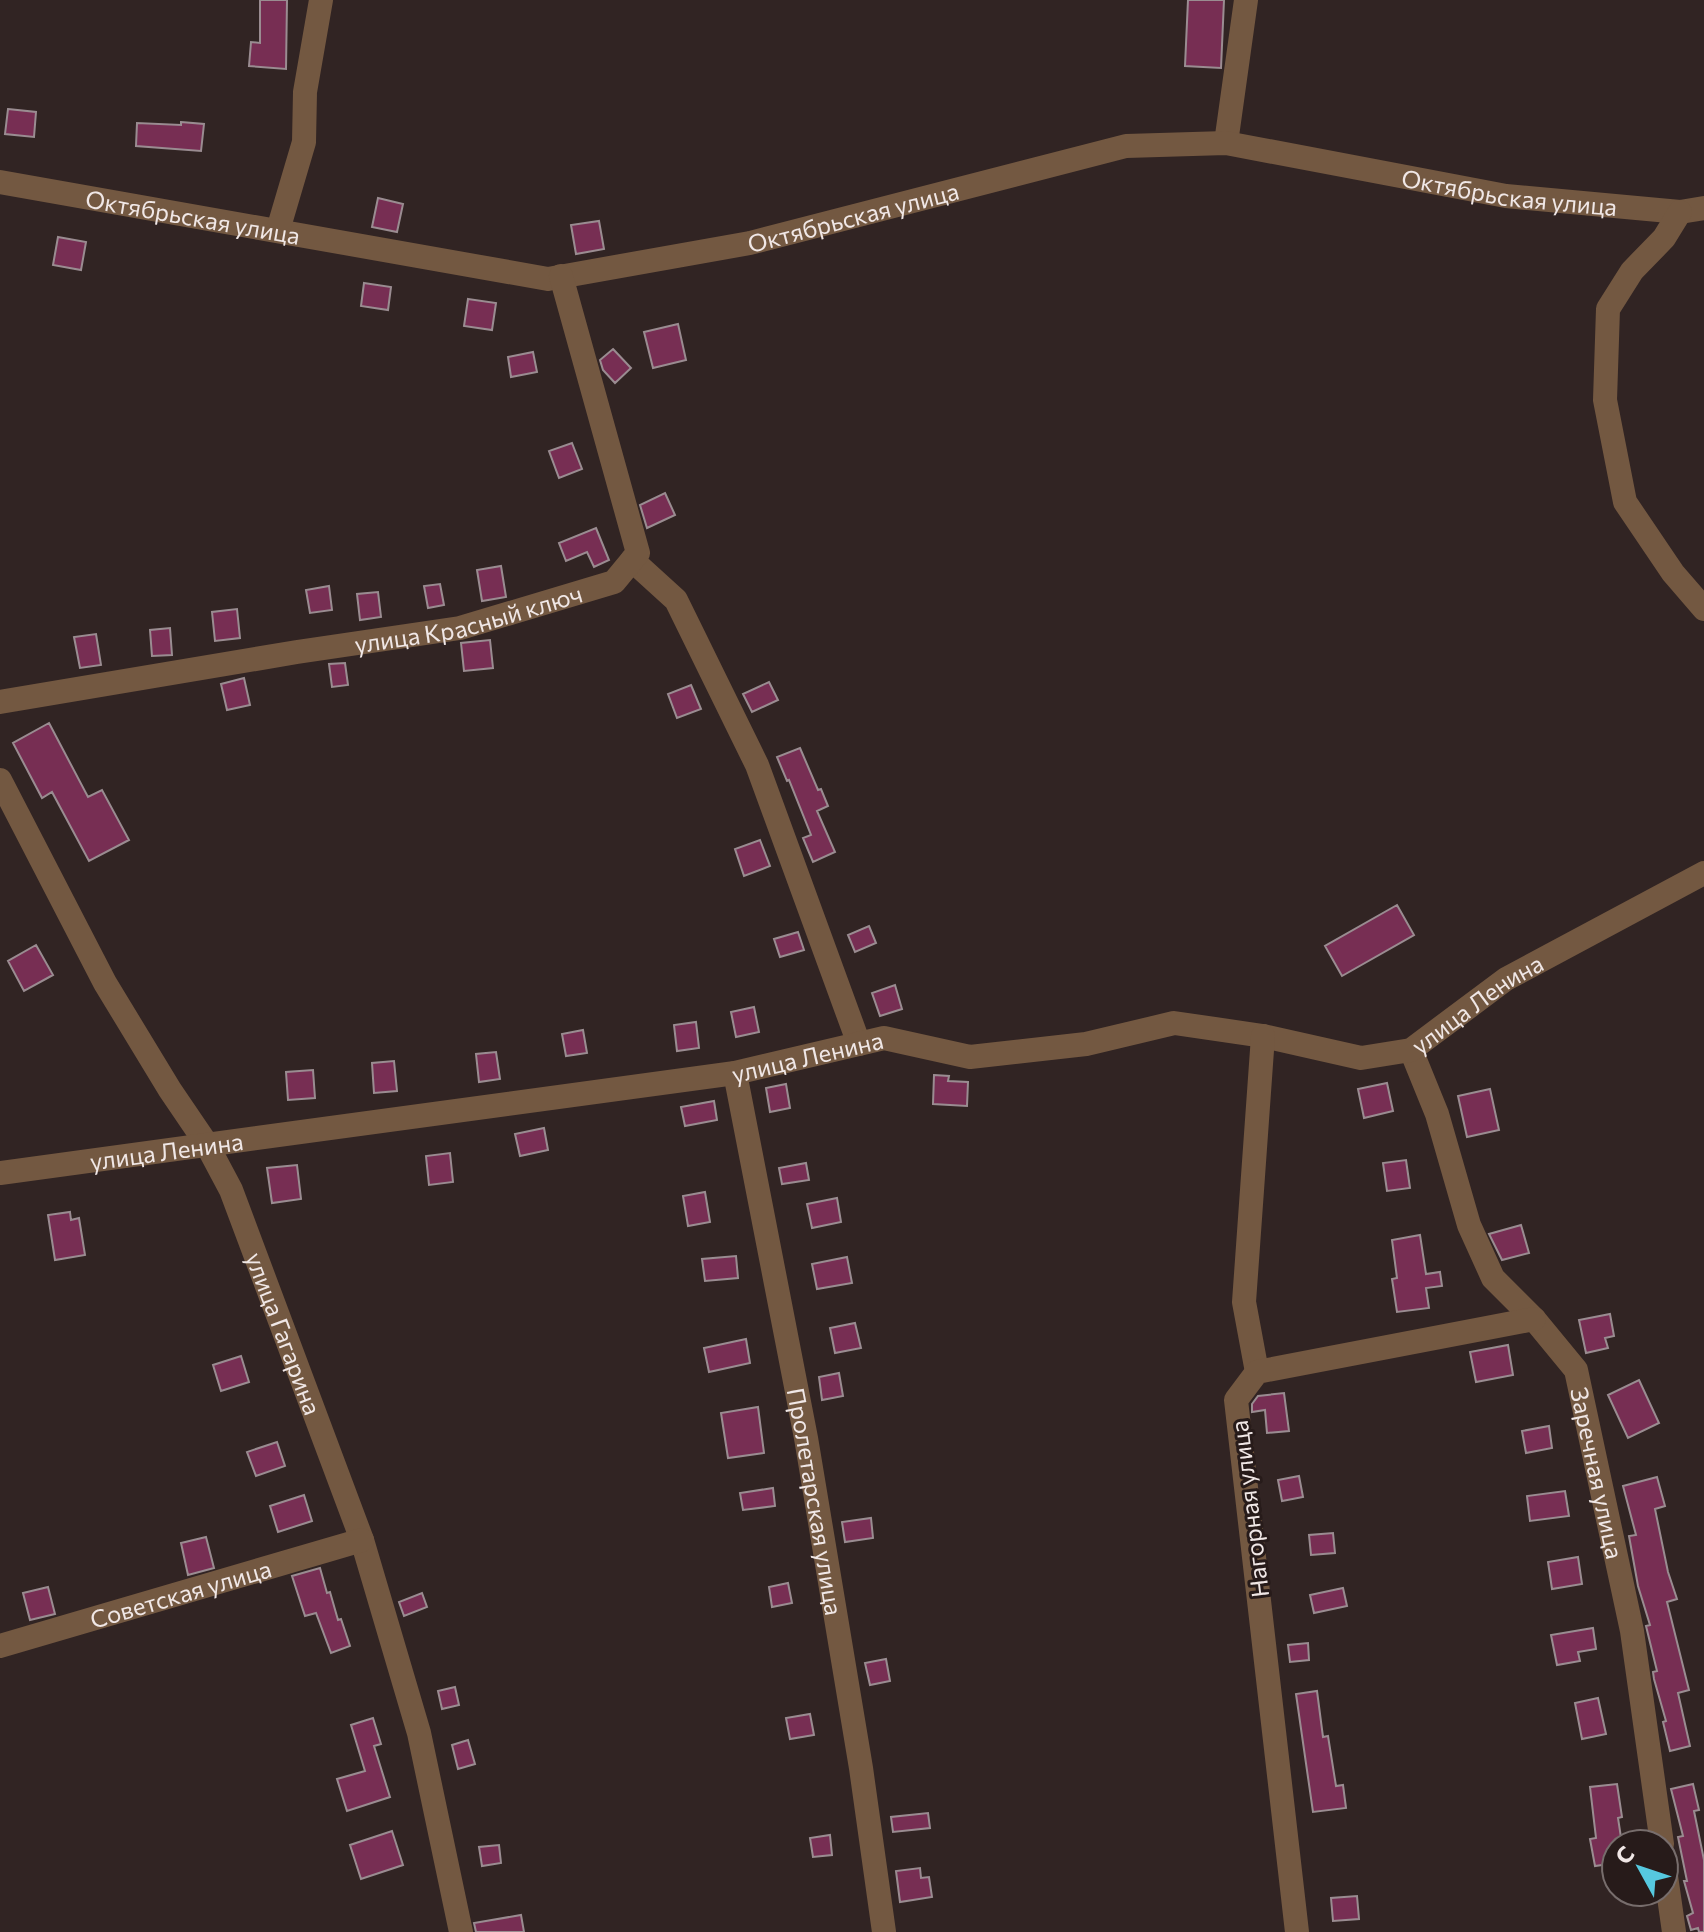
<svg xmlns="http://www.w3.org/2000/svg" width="1704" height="1932" font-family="Commissioner,sans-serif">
  <rect width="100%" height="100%" fill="#312423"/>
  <path fill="#772e53" stroke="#9a8c91" stroke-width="2" d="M260 0H287L286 69 249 66 251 42 260 43Z
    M1188 0H1224L1221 68 1185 66Z
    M8 109 36 112 34 137 5 134Z
    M181 122 204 124 201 151 136 146 137 123 181 125Z
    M378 198 403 204 397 232 372 227Z
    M599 221 604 249 576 254 571 225Z
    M58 237 86 242 81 270 53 265Z
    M364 283 391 287 388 310 361 306Z
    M468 299 496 303 492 330 464 326Z
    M678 324 686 360 653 368 644 332Z
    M613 349 631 368 615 383 603 370 600 360Z
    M533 352 537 372 511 377 508 357Z
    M572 443 582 469 559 478 549 451Z
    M665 493 675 515 647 528 640 505Z
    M596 528 609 560 594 567 587 552 566 561 559 543Z
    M501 566 506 597 482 601 477 570Z
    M440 584 444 605 428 608 424 586Z
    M329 586 332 610 310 613 306 590Z
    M378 592 381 617 360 620 357 594Z
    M237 609 240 638 215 641 212 612Z
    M170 628 172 655 152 656 150 630Z
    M96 634 101 665 80 668 74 637Z
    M490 640 493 668 464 671 461 643Z
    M345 663 348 685 332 687 329 664Z
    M244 678 250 705 227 710 221 684Z
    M769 682 778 700 752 712 743 694Z
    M691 685 701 709 677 718 668 694Z
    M49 723 88 797 102 790 129 840 89 861 52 792 42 798 13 743Z
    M800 748 818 790 821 789 828 806 817 811 835 852 813 862 803 838 811 835 789 780 787 781 777 757Z
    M760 840 770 866 744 876 735 849Z
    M1397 905 1414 935 1342 976 1325 946Z
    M869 926 876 943 855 952 848 935Z
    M798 932 804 950 780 957 774 939Z
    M36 945 53 975 24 991 8 961Z
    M895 985 902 1009 880 1016 872 993Z
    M754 1007 759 1032 736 1037 731 1012Z
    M696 1022 699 1048 677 1051 674 1025Z
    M583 1030 587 1053 566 1056 562 1034Z
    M496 1052 500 1079 479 1082 476 1054Z
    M394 1061 397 1091 374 1093 372 1063Z
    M313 1070 315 1098 288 1100 286 1072Z
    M934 1075 949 1076 948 1081 968 1082 967 1106 933 1104Z
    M1387 1083 1393 1111 1364 1118 1358 1089Z
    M786 1084 790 1108 770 1112 766 1088Z
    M1490 1089 1499 1130 1467 1137 1458 1096Z
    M714 1101 717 1120 685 1126 681 1107Z
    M544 1128 548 1150 520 1156 515 1134Z
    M450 1153 453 1182 429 1185 426 1156Z
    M1406 1160 1410 1188 1387 1191 1383 1163Z
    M806 1163 809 1180 782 1184 779 1168Z
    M297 1165 301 1199 272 1203 267 1168Z
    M705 1192 710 1222 688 1226 683 1196Z
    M837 1198 841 1222 812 1228 807 1204Z
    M70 1212 71 1220 79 1218 85 1255 55 1260 48 1215Z
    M1521 1225 1529 1253 1502 1260 1489 1234Z
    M1420 1235 1426 1274 1440 1272 1442 1286 1426 1288 1429 1308 1397 1312 1392 1279 1397 1278 1392 1240Z
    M736 1256 738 1278 705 1281 702 1259Z
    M847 1257 852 1283 817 1289 812 1264Z
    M1610 1314 1614 1336 1605 1338 1608 1348 1586 1353 1579 1320Z
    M855 1323 861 1348 835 1353 830 1328Z
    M746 1339 750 1363 709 1372 704 1348Z
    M1508 1345 1513 1375 1476 1382 1470 1352Z
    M241 1356 249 1382 221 1391 213 1365Z
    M839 1373 843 1396 822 1400 819 1377Z
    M1639 1380 1659 1423 1628 1438 1608 1395Z
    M1284 1393 1289 1431 1267 1433 1265 1410 1252 1412V1404L1258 1396Z
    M758 1407 764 1453 728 1458 721 1413Z
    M1549 1426 1552 1448 1526 1453 1522 1431Z
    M277 1442 285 1466 256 1476 247 1452Z
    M1299 1476 1303 1497 1282 1501 1278 1480Z
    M1657 1477 1665 1506 1655 1509 1668 1572 1677 1599 1667 1602 1689 1690 1678 1693 1690 1746 1670 1751 1663 1722 1666 1721 1654 1679 1653 1672 1657 1671 1646 1626 1650 1625 1638 1586 1629 1536 1636 1535 1623 1486Z
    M773 1488 775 1506 743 1510 740 1493Z
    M1565 1491 1569 1516 1530 1521 1527 1496Z
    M304 1495 312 1521 278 1532 270 1506Z
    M871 1518 873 1538 845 1542 842 1522Z
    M1333 1533 1335 1553 1311 1555 1309 1535Z
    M206 1537 214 1568 188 1575 181 1543Z
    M1578 1557 1582 1584 1552 1589 1548 1562Z
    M320 1568 327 1593 330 1592 338 1620 341 1619 350 1646 331 1653 316 1613 305 1616 292 1576Z
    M788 1583 792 1603 772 1607 769 1587Z
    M48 1587 55 1614 30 1620 23 1593Z
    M1343 1588 1347 1606 1314 1613 1310 1595Z
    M422 1593 427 1607 404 1616 399 1602Z
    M1593 1628 1596 1649 1578 1652 1580 1661 1557 1665 1551 1635Z
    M1308 1643 1309 1660 1290 1662 1288 1645Z
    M886 1659 890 1681 870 1685 865 1663Z
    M455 1687 459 1705 442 1709 438 1691Z
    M1317 1691 1323 1737 1328 1736 1336 1786 1343 1785 1346 1808 1313 1812 1296 1694Z
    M1598 1698 1606 1734 1582 1739 1575 1703Z
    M810 1714 814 1735 790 1739 786 1718Z
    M373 1718 381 1744 374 1746 390 1797 347 1811 337 1779 365 1771 351 1725Z
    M468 1740 475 1764 458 1769 452 1745Z
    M1617 1784 1622 1817 1618 1818 1622 1844H1616V1863L1595 1866 1590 1839 1596 1838 1590 1787Z
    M1693 1784 1699 1810 1694 1811 1704 1860V1932H1699L1698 1928 1691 1930 1687 1916 1693 1913 1684 1881H1687L1678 1837 1683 1836 1671 1789Z
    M928 1813 930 1828 893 1832 891 1817Z
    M392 1831 403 1865 361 1879 350 1845Z
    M830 1835 832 1855 813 1857 810 1838Z
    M499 1845 501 1863 482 1866 479 1847Z
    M920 1868 921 1878 929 1877 932 1897 900 1902 896 1871Z
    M1357 1896 1359 1919 1333 1921 1331 1898Z
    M521 1915 524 1932H476L474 1923Z"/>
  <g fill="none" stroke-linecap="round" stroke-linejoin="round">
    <g stroke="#735841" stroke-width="24">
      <path d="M1226 143 1246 0"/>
      <path id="s1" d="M0 182 548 279 750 243 1126 146 1226 143 1506 196 1680 212 1704 208"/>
      <path d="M1680 212 1664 238 1632 271 1608 309 1605 400 1625 502 1673 573 1704 609"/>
      <path d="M278 230 304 142 305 92 321 0"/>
      <path d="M632 560 676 600 757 765 859 1044"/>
      <path id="s2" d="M0 702 297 652 460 628 614 582 638 553 561 276"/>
      <path id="s3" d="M0 780 105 983 170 1090 206 1143 231 1190 362 1540 419 1733 461 1932"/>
      <path id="s4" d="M1411 1050 1437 1114 1469 1225 1493 1278 1534 1319 1576 1370 1632 1631 1662 1844"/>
      <path id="s5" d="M735 1073 806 1438 861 1768 884 1932"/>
      <path id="s6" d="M0 1173 735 1073 884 1038 970 1057 1086 1044 1174 1023 1263 1036 1361 1058 1411 1050 1506 979 1704 873"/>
      <path d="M1257 1372 1244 1302 1263 1036"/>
      <path id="s7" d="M0 1646 362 1540"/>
      <path d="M1664 1862 1674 1932"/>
      <path d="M1297 1932 1236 1400 1257 1372 1534 1319"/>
    </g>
  </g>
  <g text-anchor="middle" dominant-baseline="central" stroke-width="6" stroke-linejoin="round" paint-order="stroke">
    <g font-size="24" fill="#f0e7e6" stroke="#271b1a">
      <text stroke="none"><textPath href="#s1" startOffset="1538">Октябрьская улица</textPath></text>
      <text stroke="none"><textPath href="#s1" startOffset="196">Октябрьская улица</textPath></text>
      <text stroke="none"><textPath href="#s1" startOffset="868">Октябрьская улица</textPath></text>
      <text stroke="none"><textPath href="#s2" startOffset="476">улица Красный ключ</textPath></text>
      <text stroke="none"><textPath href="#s6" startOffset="1512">улица Ленина</textPath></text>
      <text stroke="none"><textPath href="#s6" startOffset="816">улица Ленина</textPath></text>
      <text stroke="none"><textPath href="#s6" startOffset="168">улица Ленина</textPath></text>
      <text stroke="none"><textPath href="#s3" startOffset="624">улица Гагарина</textPath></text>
      <text stroke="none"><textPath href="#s4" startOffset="472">Заречная улица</textPath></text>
      <text stroke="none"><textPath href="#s5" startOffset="436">Пролетарская улица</textPath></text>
      <text transform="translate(1249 1509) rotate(-97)">Нагорная улица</text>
      <text stroke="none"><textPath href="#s7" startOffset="188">Советская улица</textPath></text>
    </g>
  </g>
  <g transform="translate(1640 1868) rotate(310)"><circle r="38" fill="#271b1a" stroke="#776d6c" stroke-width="2"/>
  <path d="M0-6L14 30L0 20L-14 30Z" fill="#56c9e0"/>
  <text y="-12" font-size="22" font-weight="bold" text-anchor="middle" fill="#f0e7e6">С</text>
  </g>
</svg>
